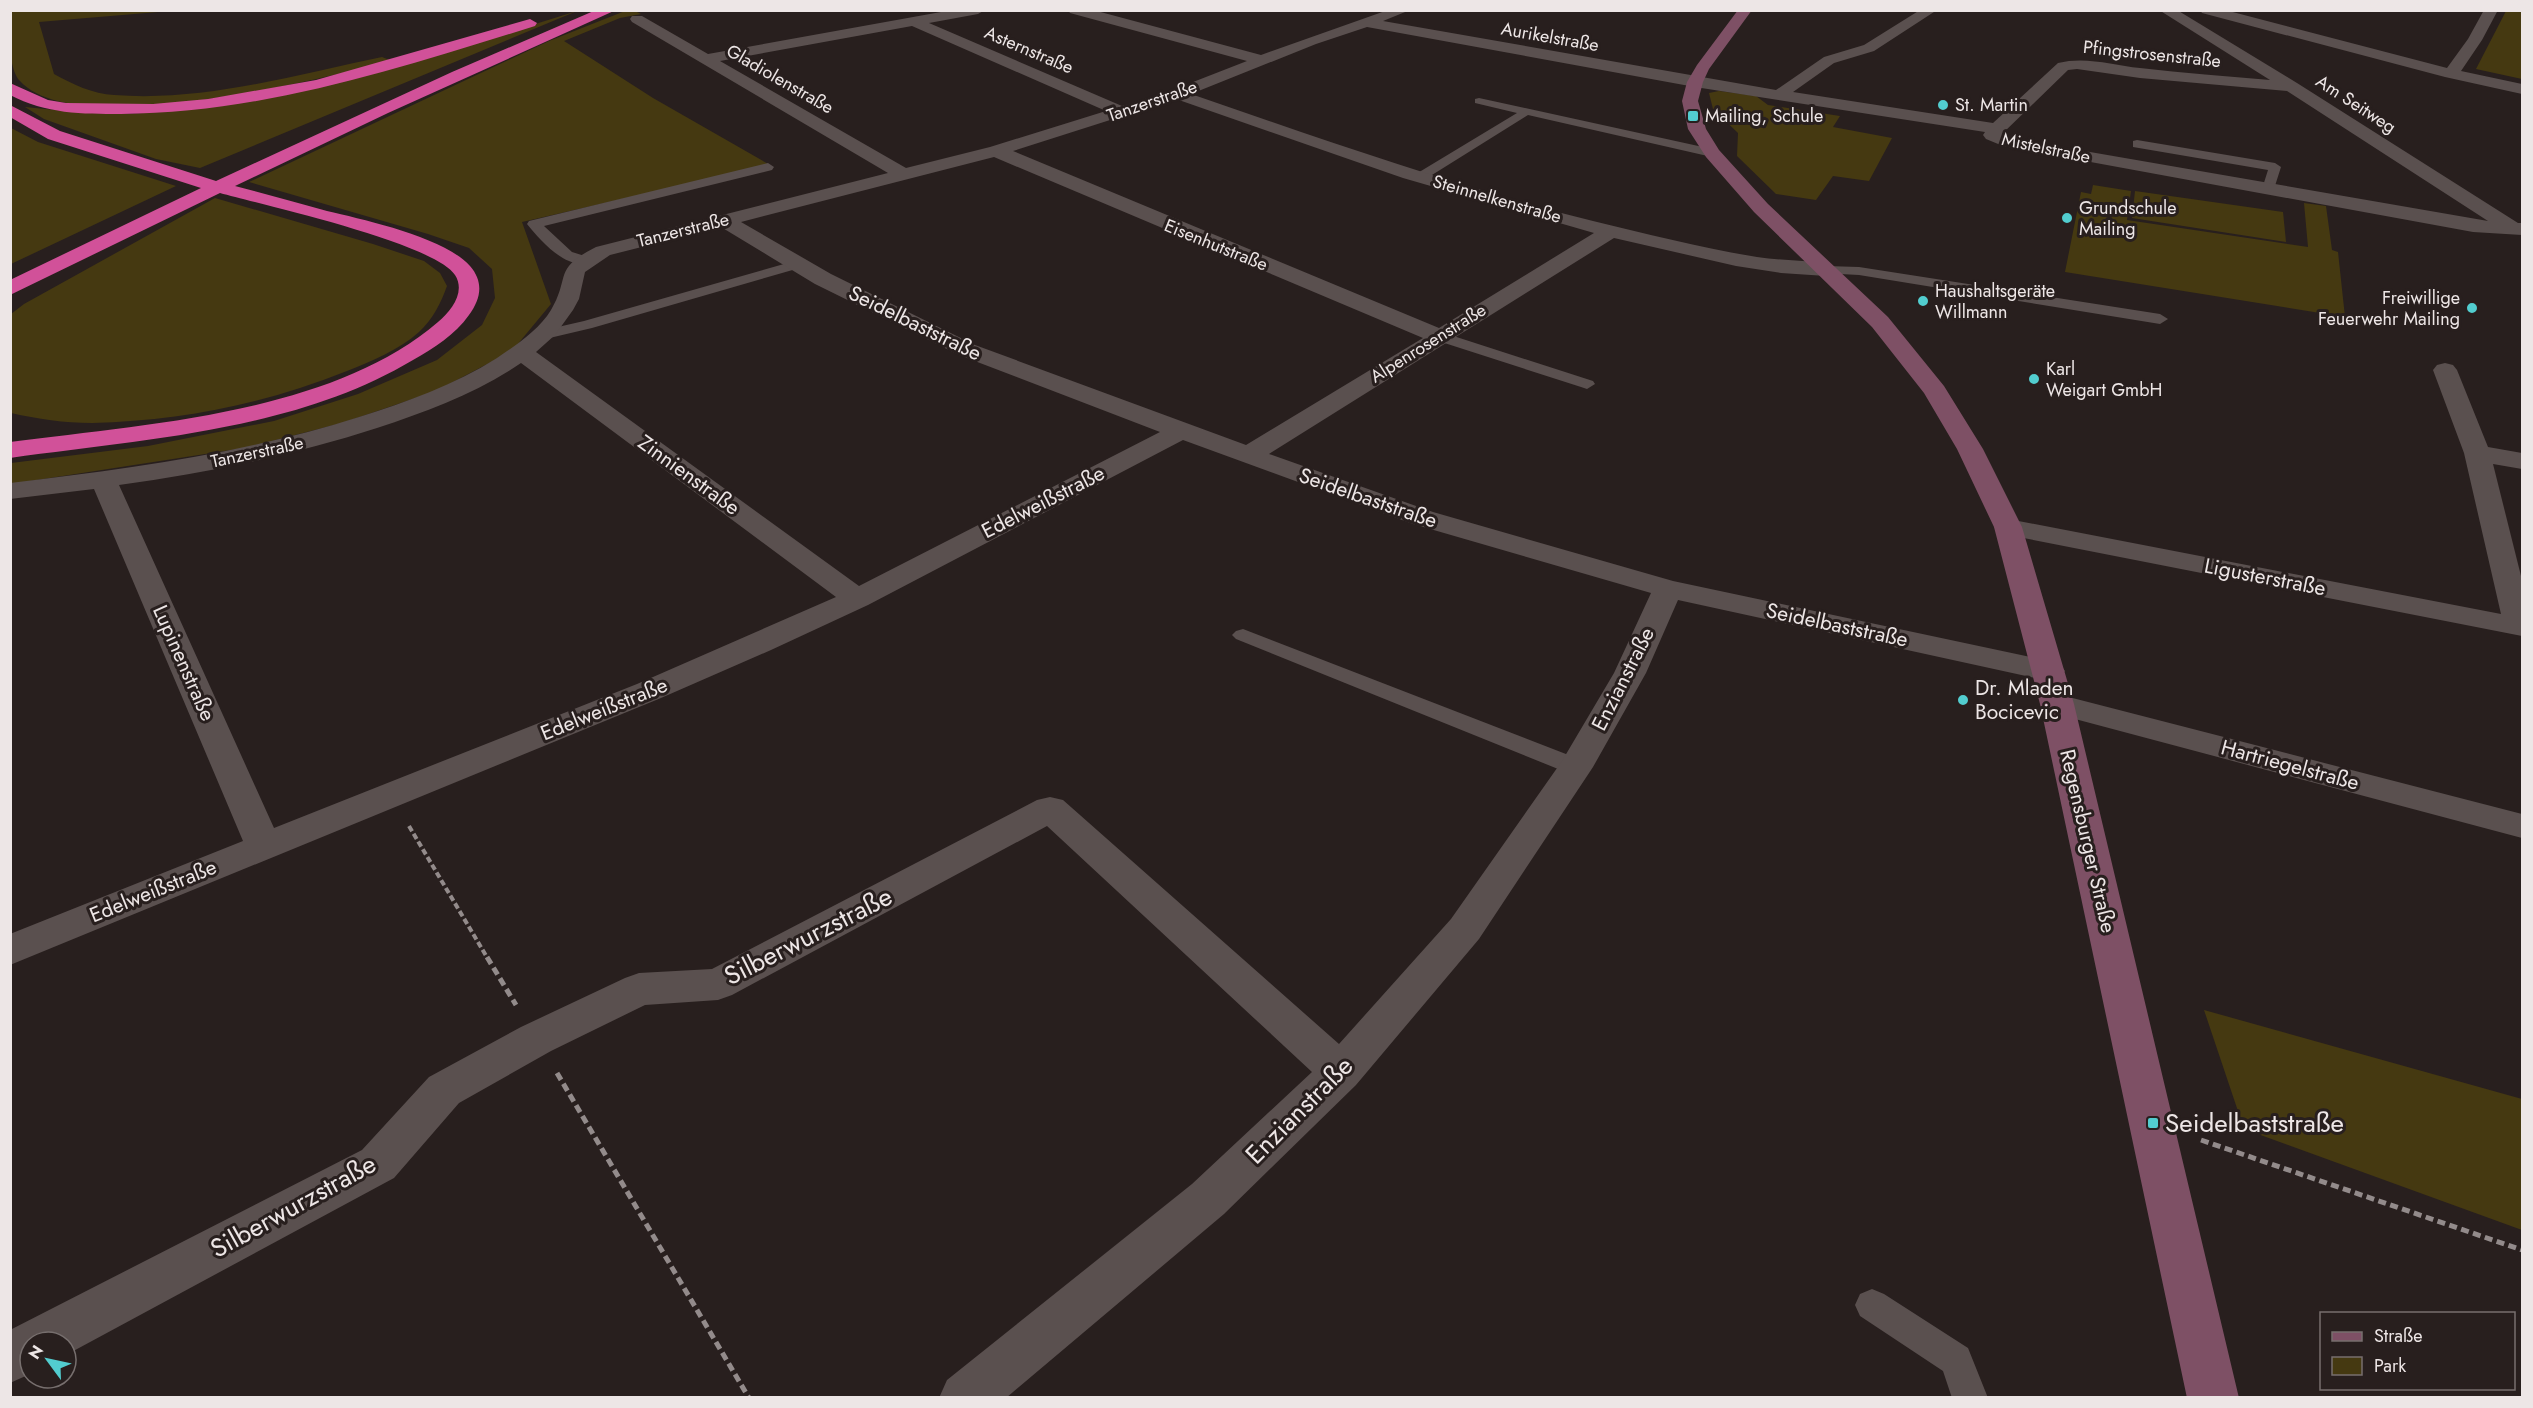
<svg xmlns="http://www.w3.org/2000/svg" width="2533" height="1408" font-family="Jost,sans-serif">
  <rect width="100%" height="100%" fill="#281f1e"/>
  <path fill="#453911" d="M10 11H170L39 22 54 74C72 84 93 94 114 95 204 102 295 75 382 57L392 61C318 79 75 142 20 81 7 67 10 29 10 11Z
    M577 11 200 168 156 159 44 119 25 107 86 113 131 114 181 110 435 55Z
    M625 11H640L637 12 641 14 620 18 564 41 653 98 770 165 522 222 551 304 512 351 436 391 342 423 244 448 11 484V463L148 446 274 421 358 394 437 360 482 325 495 298 492 269 469 248 428 234 249 182 549 41Z
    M2506 11H2522V79L2476 69Z
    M1719 91 1756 96 1768 105 1840 116 1833 127 1892 138 1869 181 1833 176 1816 200 1776 194 1737 156 1738 133 1713 109 1709 93Z
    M11 128 38 142 176 186 11 264Z
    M2093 185 2131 191 2127 220 2308 247 2304 203 2326 206 2332 250 2338 252 2345 317 2065 272 2081 192 2091 194Z
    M2135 191 2283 212 2286 242 2132 218Z
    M215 198 373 244 424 261 440 273 447 286C441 303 433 319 419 332 399 350 372 361 347 371 265 404 180 421 92 423 64 423 38 419 11 413V314L24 304Z
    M2204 1010 2522 1099V1230L2244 1129Z"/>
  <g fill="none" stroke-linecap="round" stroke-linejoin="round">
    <path stroke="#938b8b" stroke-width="4" stroke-dasharray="6 3" stroke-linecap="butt" d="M409 826 488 959"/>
    <path stroke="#938b8b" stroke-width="5" stroke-dasharray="8 4.5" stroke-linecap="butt" d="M487 957 516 1005
      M557 1073 749 1398
      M2201 1140 2522 1250"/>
    <path fill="#5a504f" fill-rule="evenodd" d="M1479 98 1712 149 1718 153 1712 157 1528 115 1424 180H1416L1414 177 1416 174 1517 113 1475 103V99Z
      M2137 140 2275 163 2281 167 2274 189 2268 193 2262 189 2268 170 2133 147V141Z
      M768 163 774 167 772 170 544 226 572 252 588 257 590 260 588 263C565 269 540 240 527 224L529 221Z
      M798 260 803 261 805 264 803 267 592 328 541 340 533 335 536 332 584 321Z
      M1826 266 1859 267 2160 314 2168 319 2160 324 1859 275 1821 273 1819 270Z
      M1438 331 1593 381 1595 384 1587 389 1581 387 1432 339 1430 336Z
      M1243 629 1584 761 1588 767 1584 773 1576 775 1568 773 1236 639 1232 635 1236 631Z
      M1872 1289 1884 1294 1968 1348 1988 1398H1952L1943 1371 1860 1316 1855 1305 1860 1294Z"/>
    <path fill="#5a504f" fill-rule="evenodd" d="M952 10H985L978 14 929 23 1122 106 1170 91 1247 61 1070 13 1068 10H1093L1261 55 1388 10H1410L1383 21 1776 90 1824 57 1864 45 1920 10H1937L1874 51 1834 63 1793 92 1993 123 2058 63C2085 56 2113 65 2140 68 2183 73 2227 76 2270 80L2159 10H2177L2297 83 2518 223H2522V235L2473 232 2003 146 1986 139 1983 135 1985 132 1695 87 1367 27 1316 44 1191 94C1324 140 1457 187 1593 221 1647 234 1702 248 1757 257 1782 261 1809 259 1833 266L1837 270 1833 274 1826 276 1781 273 1736 266 1614 238 1269 454 1433 512 1673 581 2049 661 2060 664 2065 671 2060 678 2049 681 1678 600 1646 673 1593 767 1479 939 1356 1085 1224 1214 1006 1398H939L947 1380 1192 1184 1312 1072 1047 826 732 995 718 1000 645 1005 551 1051 459 1103 394 1178 66 1355V1342H30V1374L10 1383V1330L362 1150 429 1077 521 1027 625 978 639 973 712 969 1037 800 1050 797 1063 800 1339 1044 1451 919 1562 761 1614 673 1651 593 1413 524 1183 440 868 605 771 650 661 698 10 965V934L243 841 94 489 10 499V483C128 469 246 453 359 417 407 402 454 385 497 358 516 345 539 330 551 310 571 276 552 269 596 247L888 173 632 22 630 19 632 16H642L708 54ZM912 26 1106 111 990 147 906 168 720 61ZM2077 69 2140 78 2287 91 2488 221 2067 148 2008 137 2002 134 2068 70ZM1176 99 1403 178 1594 233 1439 328 1013 151ZM994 157 1423 338 1246 445 975 345 831 274 741 222ZM721 227 815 284 959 355 1160 432 859 586 536 352 555 335 573 310 579 299 585 272 610 255ZM521 363 836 597 637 684 274 828 119 485C207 473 293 455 377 428 428 411 477 393 521 363Z
      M2200 10H2225L2447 68 2468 39 2484 10H2498L2482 40 2461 71 2522 84V94L2445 77 2202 13Z
      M2445 363 2453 365 2457 370 2488 447 2522 453V469L2493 464 2522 580V636L2008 535 1998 533 1994 527 1998 521 2008 519 2501 614 2464 453 2433 370 2437 365Z
      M2057 694 2522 814V838L2045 711 2040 704 2045 697Z"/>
    <path fill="#7e5065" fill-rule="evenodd" d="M1738 10H1752L1709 69 1703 82 1698 101 1706 129 1719 150 1768 204 1888 317 1944 386 1983 449 2022 527 2074 704 2239 1398H2187L2040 704 1994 527 1957 449 1924 393 1872 327 1754 212 1706 157 1688 129 1682 101 1687 82 1697 65Z"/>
    <path fill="#d15199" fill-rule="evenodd" d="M596 10H616L388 113 235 186C266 194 297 203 327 211 365 220 444 237 470 266 484 282 481 299 469 315 455 335 434 348 413 360 294 431 145 439 10 458V442C145 424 331 414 438 322 451 311 466 292 455 275 434 243 263 205 220 193L10 295V280L201 188 48 139 10 117V105L60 131 216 181 452 72Z
      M530 19 537 23 535 26C400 68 264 113 121 114 82 114 46 114 10 95V83L48 100 66 103 153 104 208 99 316 80Z"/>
  </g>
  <g fill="#52cdcf" stroke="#281f1e" stroke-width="2">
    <circle cx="1943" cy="105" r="6"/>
    <rect x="1687" y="110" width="12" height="12" rx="3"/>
    <circle cx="2067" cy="218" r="6"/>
    <circle cx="1923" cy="301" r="6"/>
    <circle cx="2472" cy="308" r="6"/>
    <circle cx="2034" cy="379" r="6"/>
    <circle cx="1963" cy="700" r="6"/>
    <rect x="2147" y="1117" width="12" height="12" rx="3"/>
  </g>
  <g text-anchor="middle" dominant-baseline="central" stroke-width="6" stroke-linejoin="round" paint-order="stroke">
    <g font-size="18" fill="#ede6e6" stroke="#281f1e">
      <text transform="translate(1550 37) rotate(10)">Aurikelstraße</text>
      <text transform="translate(1029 50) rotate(23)">Asternstraße</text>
      <text transform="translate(2152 54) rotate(6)">Pfingstrosenstraße</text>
      <text transform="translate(780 79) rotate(30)">Gladiolenstraße</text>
      <text transform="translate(1152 101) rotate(-19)">Tanzerstraße</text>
      <text transform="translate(2356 104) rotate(33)">Am Seitweg</text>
      <text transform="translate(2046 148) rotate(12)">Mistelstraße</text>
      <text transform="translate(1497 199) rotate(16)">Steinnelkenstraße</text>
      <text transform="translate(683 230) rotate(-14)">Tanzerstraße</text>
      <text transform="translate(1216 245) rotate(22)">Eisenhutstraße</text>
      <text transform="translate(1428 343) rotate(-32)">Alpenrosenstraße</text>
      <text transform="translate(257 452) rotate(-12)">Tanzerstraße</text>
    </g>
    <g font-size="18" fill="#ede6e6" stroke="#281f1e" text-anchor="start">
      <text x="1955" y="105">St. Martin</text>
      <text x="1705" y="116">Mailing, Schule</text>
      <text x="2079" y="208">Grundschule<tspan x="2079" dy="21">Mailing</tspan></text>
      <text x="1935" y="291">Haushaltsgeräte<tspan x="1935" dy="21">Willmann</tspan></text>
      <text x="2460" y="298" text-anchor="end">Freiwillige<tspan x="2460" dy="21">Feuerwehr Mailing</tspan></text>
      <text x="2046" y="369">Karl<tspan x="2046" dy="21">Weigart GmbH</tspan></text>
    </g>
    <g font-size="21" fill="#ede6e6" stroke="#281f1e">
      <text transform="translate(915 323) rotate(26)">Seidelbaststraße</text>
      <text transform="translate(689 475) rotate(36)">Zinnienstraße</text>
      <text transform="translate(1368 498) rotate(19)">Seidelbaststraße</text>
      <text transform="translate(1043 502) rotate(-27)">Edelweißstraße</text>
      <text transform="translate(2265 577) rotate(11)">Ligusterstraße</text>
      <text transform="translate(1837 625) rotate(12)">Seidelbaststraße</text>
      <text transform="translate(184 663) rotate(66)">Lupinenstraße</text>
      <text transform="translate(1623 679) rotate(-63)">Enzianstraße</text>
      <text transform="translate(604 709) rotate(-22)">Edelweißstraße</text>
      <text transform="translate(2290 765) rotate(15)">Hartriegelstraße</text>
      <text transform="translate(2088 841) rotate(77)">Regensburger Straße</text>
      <text transform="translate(153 891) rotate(-22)">Edelweißstraße</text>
    </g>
    <g font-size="21" fill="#ede6e6" stroke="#281f1e" text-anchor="start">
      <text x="1975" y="688">Dr. Mladen<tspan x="1975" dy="24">Bocicevic</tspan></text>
    </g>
    <g font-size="26" fill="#ede6e6" stroke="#281f1e">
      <text transform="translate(808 936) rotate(-27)">Silberwurzstraße</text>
      <text transform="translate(1299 1110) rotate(-45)">Enzianstraße</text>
      <text transform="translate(293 1206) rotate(-29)">Silberwurzstraße</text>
    </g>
    <g font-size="26" fill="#ede6e6" stroke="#281f1e" text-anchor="start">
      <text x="2165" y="1123">Seidelbaststraße</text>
    </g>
  </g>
  <rect width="2533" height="1408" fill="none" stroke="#ede6e6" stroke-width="24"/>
  <rect x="2320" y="1312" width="195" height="78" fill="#281f1e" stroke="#776f6e" stroke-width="1.5"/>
  <rect x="2332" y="1332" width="30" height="9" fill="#7e5065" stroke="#776f6e" stroke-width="1.5"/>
  <text x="2374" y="1342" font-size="18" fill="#ede6e6">Straße</text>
  <rect x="2332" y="1357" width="30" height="18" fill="#453911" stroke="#776f6e" stroke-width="1.5"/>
  <text x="2374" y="1372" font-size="18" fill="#ede6e6">Park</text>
  <g transform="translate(48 1360) rotate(303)"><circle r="28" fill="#281f1e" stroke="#776f6e" stroke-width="1.5"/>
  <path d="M0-4.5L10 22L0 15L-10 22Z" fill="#52cdcf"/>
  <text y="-9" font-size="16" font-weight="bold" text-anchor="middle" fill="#ede6e6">N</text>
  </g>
</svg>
